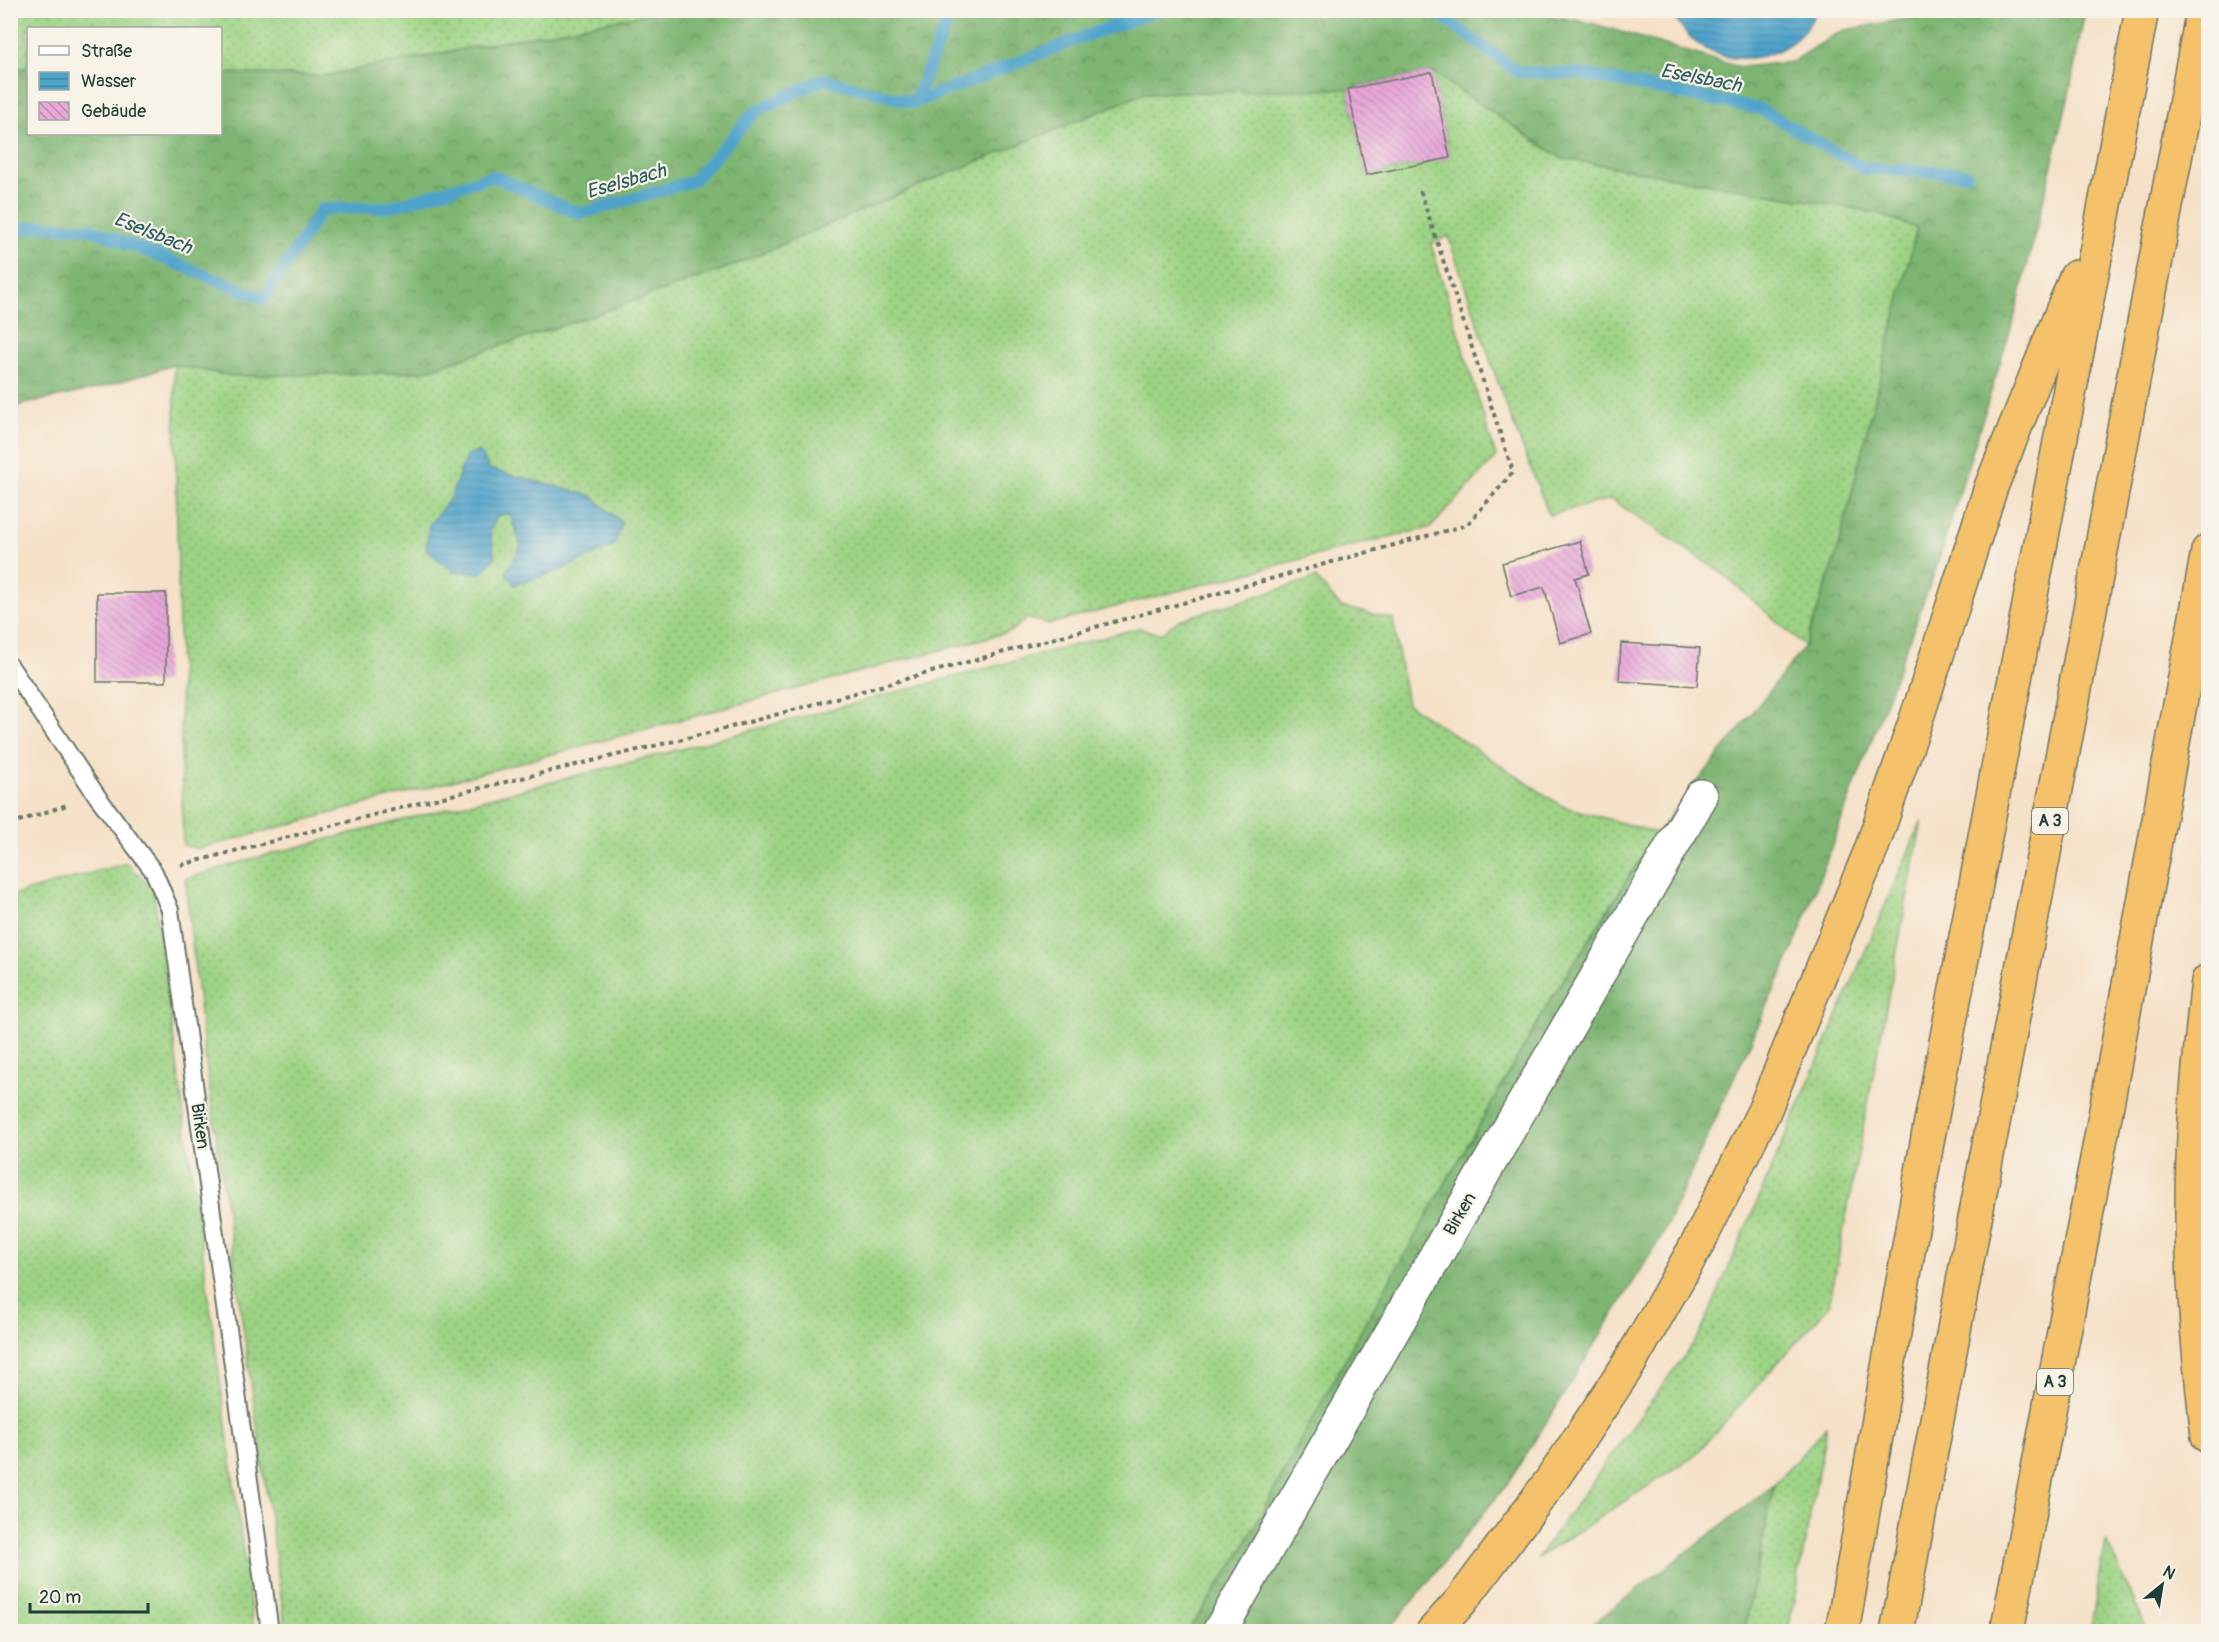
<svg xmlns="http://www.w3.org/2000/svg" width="2219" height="1642" font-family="Pangolin,sans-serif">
  <defs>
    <pattern id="grass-dots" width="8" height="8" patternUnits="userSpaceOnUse" patternTransform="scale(1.5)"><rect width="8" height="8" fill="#9dd384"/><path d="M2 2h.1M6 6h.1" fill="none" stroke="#7fac6d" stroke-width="1.8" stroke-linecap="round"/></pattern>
    <pattern id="forest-crowns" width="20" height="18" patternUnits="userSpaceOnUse" patternTransform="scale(1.5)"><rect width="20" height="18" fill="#7eb572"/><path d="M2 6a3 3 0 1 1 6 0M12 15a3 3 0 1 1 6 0" fill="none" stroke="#67945e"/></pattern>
    <pattern id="water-rules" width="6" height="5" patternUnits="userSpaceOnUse" patternTransform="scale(1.5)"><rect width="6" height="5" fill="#4fa3cb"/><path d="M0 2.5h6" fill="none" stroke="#4186a6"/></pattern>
    <pattern id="building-back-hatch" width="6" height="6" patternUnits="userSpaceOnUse" patternTransform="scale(1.5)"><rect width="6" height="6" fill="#e9a7da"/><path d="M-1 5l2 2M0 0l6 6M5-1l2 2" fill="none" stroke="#bc89b2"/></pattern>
  </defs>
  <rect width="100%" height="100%" fill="#f7f3e8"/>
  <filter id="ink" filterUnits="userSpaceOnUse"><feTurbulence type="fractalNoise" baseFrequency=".0167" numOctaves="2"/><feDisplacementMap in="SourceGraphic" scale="12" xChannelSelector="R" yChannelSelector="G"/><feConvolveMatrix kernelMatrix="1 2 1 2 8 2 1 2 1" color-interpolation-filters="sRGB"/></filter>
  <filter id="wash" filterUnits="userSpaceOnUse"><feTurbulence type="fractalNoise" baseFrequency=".008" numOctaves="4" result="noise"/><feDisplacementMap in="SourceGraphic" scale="24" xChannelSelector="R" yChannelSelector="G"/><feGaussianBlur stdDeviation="1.35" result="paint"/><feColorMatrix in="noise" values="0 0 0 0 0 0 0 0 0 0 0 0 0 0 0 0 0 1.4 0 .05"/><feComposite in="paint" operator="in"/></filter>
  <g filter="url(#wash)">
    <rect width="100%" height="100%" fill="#f5e1c8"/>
    <path fill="url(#grass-dots)" stroke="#5e885c" stroke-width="1.5" d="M11 11H662L323 76 221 73 220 28H28V68H11Z
      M1432 72 1561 158 1874 212 1917 228 1836 557 1805 646 1722 573 1611 499 1549 515 1503 397 1448 236 1431 244 1496 457 1430 528 1375 540 1049 624 1027 618 1012 631 198 849 183 845 174 365 233 376 421 372 594 315 732 266 937 178 1145 93 1348 89 1366 175 1450 158Z
      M1316 578 1341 607 1393 619 1407 704 1562 806 1657 833 1553 996 1355 1341 1237 1559 1188 1632 286 1631 204 1049 185 879 251 859 677 750 1139 628 1161 634 1179 620Z
      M1922 820 1829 1306 1693 1457 1537 1558 1700 1334Z
      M126 863 153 888 254 1631 11 1632V896Z
      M1827 1426 1788 1631 1744 1632 1774 1485Z
      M2106 1541 2148 1631H2090Z"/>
    <path fill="url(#forest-crowns)" stroke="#4e7953" stroke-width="1.5" d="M662 11H1525L1591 23 1739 67 1792 62 1841 31 1945 11H2085L2069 95 2015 315 1936 568 1794 947 1662 1236 1509 1482 1388 1631H1188L1237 1559 1355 1341 1553 996 1657 833 1805 646 1836 557 1917 228 1874 212 1561 158 1432 72 1348 89 1145 93 937 178 732 266 594 315 420 372 233 376 174 365 96 389 11 407V68H28V134H220L221 73 323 76Z
      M1774 1485 1744 1631H1583Z"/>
    <path fill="url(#water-rules)" stroke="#377080" stroke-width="1.5" d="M1671 11H1816C1799 54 1744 71 1704 48 1689 39 1679 26 1671 11Z
      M479 451 489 469 592 496 622 523 614 546 556 572 515 585 506 573 521 546 510 514 498 515 490 531 495 557 483 573 454 572 426 550 429 525 450 499 466 456Z"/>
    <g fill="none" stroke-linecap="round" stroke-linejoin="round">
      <path stroke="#4fa3cb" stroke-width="12" d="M1433 10 1518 72 1581 74 1760 109 1863 168 1967 174
        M914 103 952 10
        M10 230 42 226 91 229 264 299 322 209 390 207 493 176 580 214 693 181 756 111 824 79 914 103 1088 35 1160 10"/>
    </g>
    <g id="blocks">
      <path fill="url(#building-back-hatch)" d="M1432 72 1450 158 1366 175 1348 89Z
        M1580 541 1589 574 1575 578 1591 634 1560 643 1544 587 1511 596 1502 563Z
        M97 593H166V682H97Z
        M1621 643 1700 648 1697 686 1619 681Z"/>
    </g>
  </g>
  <g filter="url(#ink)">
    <use href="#blocks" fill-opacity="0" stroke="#6a7668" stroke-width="1.5"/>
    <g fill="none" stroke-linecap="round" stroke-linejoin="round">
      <defs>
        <path id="lane" d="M10 666 97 796 154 872 170 910 270 1632"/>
        <path id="street" d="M1219 1632 1701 796"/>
        <path id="highway" d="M2208 981C2199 1057 2192 1132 2192 1209 2192 1284 2199 1361 2208 1436
          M1433 1632 1461 1601 1551 1481 1629 1364 1698 1243 1764 1111 1871 850 1920 708 1991 487 2076 277
          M1842 1632 1928 1137 2142 10
          M1897 1632 2203 10
          M2007 1632 2102 1132 2208 551"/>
      </defs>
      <use href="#lane" stroke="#6a7668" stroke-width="20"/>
      <use href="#street" stroke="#6a7668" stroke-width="36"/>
      <use href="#highway" stroke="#6a7668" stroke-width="36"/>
      <path stroke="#6a7668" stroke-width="4" stroke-dasharray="4.5 4.5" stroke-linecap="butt" d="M10 824 67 805
        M181 865 427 801 720 730 1467 525 1513 472 1420 190"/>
      <use href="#lane" stroke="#fff" stroke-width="16"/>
      <use href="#street" stroke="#fff" stroke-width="33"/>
      <use href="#highway" stroke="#f5c16b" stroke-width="33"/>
    </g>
  </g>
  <g text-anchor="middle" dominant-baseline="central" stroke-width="4.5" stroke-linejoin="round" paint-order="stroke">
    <g fill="#f7f3e8" stroke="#60746a" stroke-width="1.5">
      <rect x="2032" y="808" width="36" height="26" rx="4.5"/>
      <rect x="2037" y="1369" width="36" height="26" rx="4.5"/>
    </g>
    <g font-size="16" font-weight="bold" fill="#1f3d34">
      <text x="2050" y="821">A 3</text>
      <text x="2055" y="1382">A 3</text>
    </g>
    <g font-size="18" fill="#1f3d34" stroke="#f7f3e8">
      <text transform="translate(200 1126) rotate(82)">Birken</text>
      <text transform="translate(1460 1214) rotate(-60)">Birken</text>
    </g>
    <g font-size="20" font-style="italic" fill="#2d5c61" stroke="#f7f3e8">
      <text transform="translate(1701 78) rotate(11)">Eselsbach</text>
      <text transform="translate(626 181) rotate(-16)">Eselsbach</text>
      <text transform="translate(153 233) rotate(22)">Eselsbach</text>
    </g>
  </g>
  <rect width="2219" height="1642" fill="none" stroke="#f7f3e8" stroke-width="36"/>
  <rect x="27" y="27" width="195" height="108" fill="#f7f3e8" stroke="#a1aaa0" stroke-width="1.5"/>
  <rect x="39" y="46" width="30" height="9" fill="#ffffff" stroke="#a1aaa0" stroke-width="1.5"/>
  <text x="81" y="57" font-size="18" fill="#1f3d34">Straße</text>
  <rect x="39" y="72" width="30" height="18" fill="url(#water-rules)" stroke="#a1aaa0" stroke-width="1.5"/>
  <text x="81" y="87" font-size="18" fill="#1f3d34">Wasser</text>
  <rect x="39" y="102" width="30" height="18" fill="url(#building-back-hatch)" stroke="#a1aaa0" stroke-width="1.5"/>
  <text x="81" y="117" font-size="18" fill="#1f3d34">Gebäude</text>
  <g transform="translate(2162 1585) rotate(30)" stroke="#f7f3e8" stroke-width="4.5" paint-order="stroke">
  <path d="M0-4.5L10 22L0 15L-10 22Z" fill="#1f3d34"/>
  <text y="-9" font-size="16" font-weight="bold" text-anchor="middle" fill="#1f3d34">N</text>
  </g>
  <path d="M30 1603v9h118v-9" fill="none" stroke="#1f3d34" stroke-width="3"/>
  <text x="39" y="1603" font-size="18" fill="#1f3d34" stroke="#f7f3e8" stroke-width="4.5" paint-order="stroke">20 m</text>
</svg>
